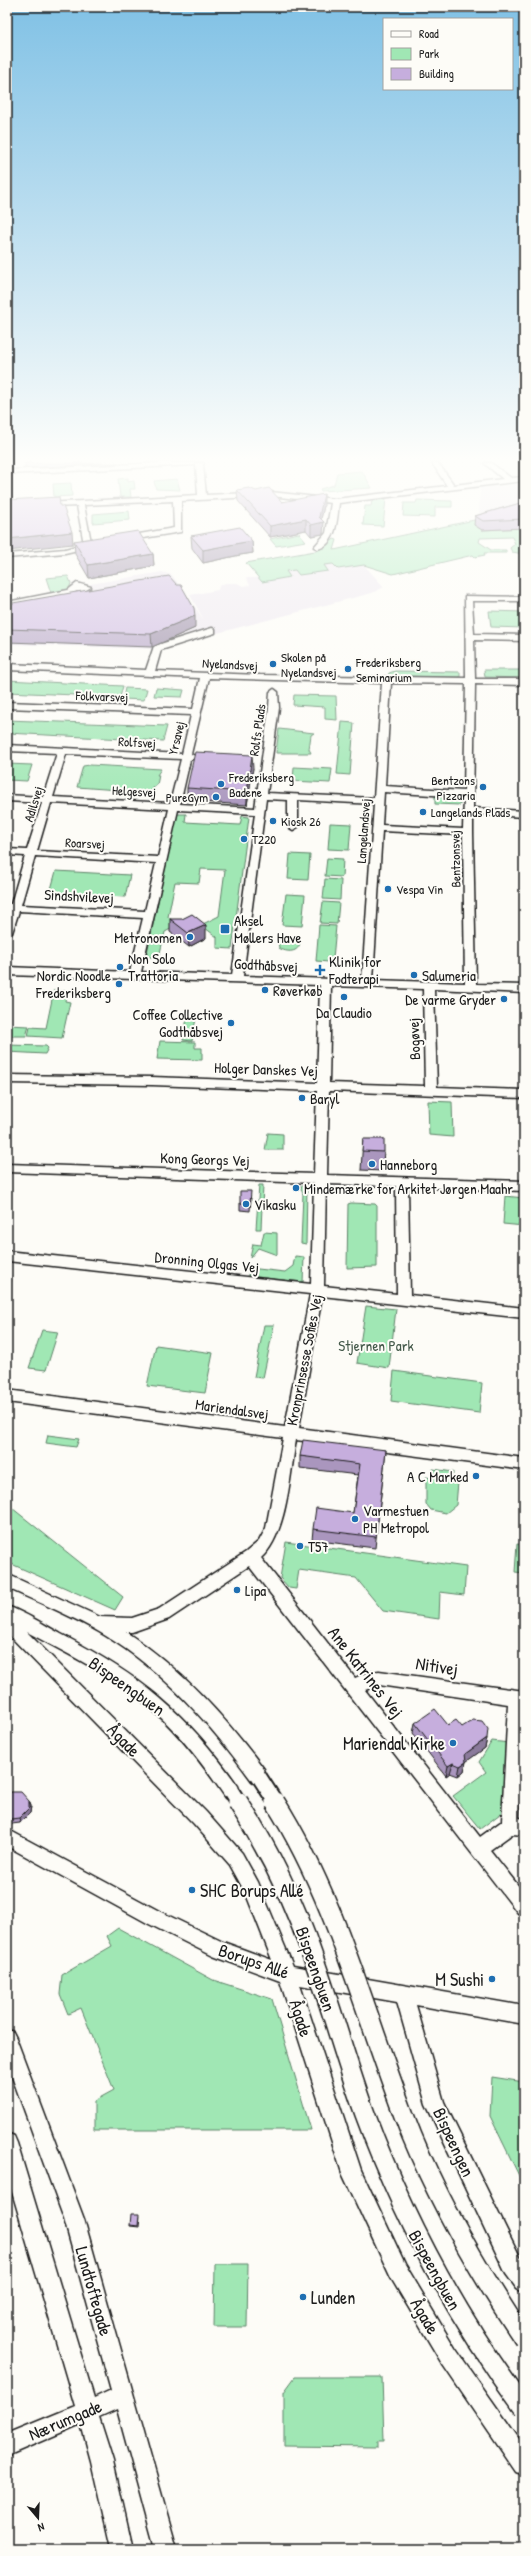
<svg xmlns="http://www.w3.org/2000/svg" width="531" height="2556" font-family="'Patrick Hand',sans-serif">
  <rect width="100%" height="100%" fill="#fdfcf7"/>
  <filter id="ink" filterUnits="userSpaceOnUse"><feTurbulence type="fractalNoise" baseFrequency=".025" numOctaves="2"/><feDisplacementMap in="SourceGraphic" scale="8" xChannelSelector="R" yChannelSelector="G"/><feConvolveMatrix kernelMatrix="1 2 1 2 8 2 1 2 1" color-interpolation-filters="sRGB"/></filter>
  <g filter="url(#ink)">
    <path fill="#ece5ef" d="M520 484 524 488V528L482 530 474 525 479 519 480 488Z
      M333 564 338 569 364 565 384 587 372 593 155 649 7 644V606L94 591 90 584 162 572 172 575 204 620 190 595 218 590 219 586 225 583H237L243 586 250 585 246 578 290 577 286 571 295 570H327L324 565Z"/>
    <path fill="#a0e7b4" stroke="#5e8268" d="M362 471 372 488 321 491 320 489 334 485 337 473Z
      M128 478V482L134 481 135 489H130L131 497H120L118 479Z
      M177 479 180 490 156 489 154 481Z
      M71 483 72 496 54 497 53 484Z
      M386 499 383 526 363 525 365 506H371L372 501Z
      M417 500 452 501V507H435V517L403 516 404 503H416Z
      M129 511 130 520 93 523V514Z
      M479 519 482 530 524 528V554L512 552 510 548 515 544 512 537 480 538 479 542 491 550H506V553H484L485 555 475 557 473 555 393 574 364 565 338 569 333 564 324 565 328 571 299 575 295 570 286 571 290 577 262 582 246 563 315 551 325 547 334 539 337 540 334 550Z
      M299 533 306 541 276 546 270 539Z
      M68 576 71 583 69 589 51 593 46 578Z
      M489 611 524 612V628L491 627Z
      M484 670H524V678L485 677Z
      M395 671 460 672V677L388 676 389 673Z
      M7 680 123 686 120 697 7 692Z
      M125 688 147 689 144 700 123 699Z
      M156 688 184 690 182 697 154 696Z
      M294 695 336 696 337 720 325 719V707L293 705Z
      M7 720 167 726 163 741 7 733Z
      M342 722 354 723 350 775 337 774Z
      M279 729 314 733 311 735 309 749 311 753H276Z
      M7 764 32 765 27 781 7 780Z
      M83 766 90 765 161 769 157 775H159L157 785 153 788 155 792H145L77 787Z
      M294 767 332 769 330 783 293 781Z
      M435 795 460 797V805L435 804Z
      M177 814H186L185 822 240 825 242 816 249 817 232 949 217 948V937L201 925 219 916 225 870 201 869 199 883 175 882 168 917 178 925 165 932 159 957H146Z
      M330 823 351 824 349 850 328 849Z
      M290 854 310 855 308 880 288 879Z
      M327 858 343 859 342 877 325 876Z
      M56 871 130 875 125 897 50 893Z
      M325 879 341 880 340 900 323 899Z
      M286 894 305 895 302 926 282 925Z
      M323 902 339 903 337 924 320 923Z
      M319 925 336 926 333 959 329 962 316 961Z
      M278 940 300 942C299 953 287 953 279 948Z
      M54 990 67 991 65 1001 70 1002 62 1038 28 1036 30 1027 46 1028Z
      M188 1013 213 1014 212 1019 196 1018 192 1041 183 1040Z
      M7 1025 29 1026 26 1036H7Z
      M160 1041 195 1042V1048H202V1060L157 1059Z
      M7 1045 46 1046 48 1048 45 1054 7 1052Z
      M428 1101 452 1102 453 1137 429 1135Z
      M268 1133 283 1134V1150H265Z
      M259 1185H263L261 1229H256Z
      M300 1186H307L306 1244 301 1243 303 1194Z
      M505 1196 524 1198V1226L503 1224Z
      M351 1203 375 1204 377 1206V1267L347 1268 348 1204Z
      M264 1232 277 1233V1255L258 1248 250 1258 253 1244 261 1245Z
      M295 1256 304 1257 303 1282 248 1276 249 1268 285 1272 293 1266Z
      M366 1306 396 1309 389 1368 357 1363Z
      M264 1325H274L263 1378 254 1377Z
      M42 1330 58 1332 46 1370 29 1368Z
      M156 1345 213 1353 205 1393 147 1386Z
      M394 1371 482 1383 479 1413 391 1401Z
      M48 1435 79 1439 76 1447 46 1443Z
      M433 1469 453 1472 452 1481 458 1482 456 1505 446 1513 431 1510 426 1504V1477L432 1478Z
      M7 1504 123 1597 115 1610 7 1562Z
      M286 1542 466 1567 464 1595 440 1592 439 1619 383 1611 356 1578 299 1570 296 1589 289 1588 280 1578Z
      M517 1544 524 1545V1573L515 1572Z
      M492 1741 509 1743 504 1811 480 1829 453 1796 486 1772 479 1762Z
      M118 1928 213 1980 272 1999 311 2130H94V2101L114 2090 81 2008 68 2014 60 1994 62 1975 112 1946 107 1936Z
      M492 2077 524 2082V2186L490 2116Z
      M215 2264H248L247 2327H214Z
      M295 2377H382L384 2441H378V2447L284 2446V2392Z"/>
    <g fill="none" stroke-linecap="round" stroke-linejoin="round">
      <defs>
        <path id="minor" d="M161 463H204L203 465 206 495 271 492 335 499 447 486 432 463H438L454 485 503 479 484 463H491L511 478 524 477V481L339 503C337 519 337 544 318 549L314 547 326 533 331 503 271 496 181 501V532L125 541H122V537L174 528 173 501 84 505 91 542H95V546L65 553 7 558V554L65 549 84 544 77 506 7 509V505L198 495 196 465 7 474V470Z
          M77 583 91 587 83 592 77 591 71 594 7 606V602L68 590Z
          M465 596 524 597V601H472L474 634 524 635V641L474 640 475 679H524V685L475 684 473 808 524 811V817L473 814V832L476 984 524 985V993L434 989 437 1087 524 1090V1098L329 1091 327 1175 524 1181V1191L408 1187 410 1295 524 1308V1318L322 1296 299 1428 524 1458V1470L296 1440C290 1474 287 1535 261 1558L355 1678 366 1673 379 1671 524 1691 519 1818 524 1819V1835L512 1834 490 1850 524 1893V1916L518 1913 249 1566 169 1619 132 1632H126C181 1668 225 1717 264 1769L266 1775 264 1781 258 1783 252 1781C211 1725 165 1672 106 1636 75 1617 40 1603 7 1588V1574L100 1617 132 1618 159 1609 246 1552 259 1541 266 1528 283 1438 7 1402V1390L285 1427 310 1294 7 1261V1251L311 1284 314 1183 7 1172V1164L314 1174 317 1091 152 1085 7 1083V1075L152 1077 317 1083 320 985 7 975V967L130 972 143 918 19 911 12 933 7 936 9 910 7 904H11L25 856 7 855V849L27 850 42 803 7 801V795L43 797 57 753 7 751V745L182 754 191 715 7 708V702L193 709 200 678 7 670V664L146 670 154 646 212 628 215 629V633L161 650 155 671 260 675 466 678ZM209 678 382 683 374 798 267 793 279 708 278 692 274 689 270 692 269 708 255 808 180 804 190 760 197 757 191 754ZM391 683 466 684 464 791 385 786ZM66 754 181 759 170 803 53 797ZM384 792 464 797 463 829 382 825ZM266 799 288 800V827L293 830 298 827V800L374 804 362 980 243 976ZM51 803 169 809 158 857 37 851ZM178 810 255 814 232 975 141 972ZM382 831 463 835 465 983 373 980ZM35 856 156 863 145 911 21 905ZM331 986 423 989 425 1086 329 1083ZM326 1184 396 1186 397 1294 324 1286ZM379 1685 508 1704 502 1821 480 1837 365 1690Z
          M7 1606C26 1613 43 1624 61 1634 141 1676 186 1712 238 1786L240 1792 238 1798 232 1800 226 1798C203 1764 178 1731 147 1705 111 1675 68 1654 27 1632L206 1812 242 1853 258 1882 293 1966 524 2006V2024L416 2005 444 2102 524 2265V2292L517 2289 506 2274 426 2104 397 2002 300 1985 361 2170 405 2264 455 2348 524 2446V2475L516 2472 441 2362 391 2278 342 2173 280 1981 213 1956 149 1924 7 1846V1829L161 1912 223 1942 272 1960 246 1894 230 1865 194 1824 7 1633Z
          M7 2029 13 2032 16 2038 84 2219 177 2549H155L117 2409 99 2417 113 2461 133 2549H111L91 2461 81 2424 7 2456V2434L75 2406 7 2175V2133L14 2136 17 2143 94 2398 111 2390 64 2219 7 2063Z"/>
      </defs>
      <use href="#minor" stroke="#1c1c1c" stroke-width="3"/>
      <use href="#minor" fill="#fdfcf7" fill-rule="evenodd"/>
      <defs>
        <path id="minor-bridge-far1" d="M258 1775 276 1803
          M232 1792 239 1803"/>
        <path id="minor-bridge" d="M238 1802C269 1850 294 1902 313 1957 332 2009 346 2062 365 2114 404 2220 457 2317 524 2408
          M275 1802C340 1905 367 2024 412 2136 442 2208 481 2275 524 2339"/>
      </defs>
      <use href="#minor-bridge-far1" stroke="#1c1c1c" stroke-width="18" stroke-linecap="butt"/>
      <use href="#minor-bridge" stroke="#1c1c1c" stroke-width="22" stroke-linecap="butt"/>
      <use href="#minor-bridge-far1" stroke="#fdfcf7" stroke-width="14"/>
      <use href="#minor-bridge" stroke="#fdfcf7" stroke-width="19"/>
    </g>
    <path fill="#aa96be" stroke="#1c1c1c" d="M25 463H119L25 468Z
      M237 490 282 502 324 506 321 519 323 534 311 536 306 530 270 537 238 501Z
      M524 502V528L482 530 474 525 475 516Z
      M191 536 252 541 253 553 240 555 203 563 192 548Z
      M74 541 153 554 154 566 89 578 75 554Z
      M7 604 195 628 152 647 7 642Z
      M253 768 247 805 187 801V788Z
      M170 919 206 938 189 947 170 932Z
      M363 1139 384 1152 382 1171 361 1170Z
      M251 1198 250 1211 240 1210V1203Z
      M386 1450 375 1548 312 1540 313 1529 353 1513 358 1475 300 1468V1456Z
      M415 1723 448 1725 462 1727 487 1738 485 1748 466 1761 464 1771 458 1776 450 1773 446 1776 413 1733Z
      M7 1795 29 1801 31 1806 30 1813 20 1823 12 1824 7 1820Z
      M140 2216 139 2227 130 2226V2225Z"/>
    <path fill="#8b7a9b" stroke="#1c1c1c" d="M324 494V506L320 523 324 522 323 534 311 536V525Z
      M306 519V530L270 537V526Z
      M72 532 73 544 7 551V539Z
      M252 541 253 553 240 555 203 563V550L240 543Z
      M153 554 154 566 89 578 88 565Z
      M195 616V628L152 647 151 634Z
      M252 755 253 768 247 805V792Z
      M206 925V938L189 947 188 933Z
      M8 1268 11 1281 7 1289V1271Z
      M487 1738 485 1748 463 1764 465 1754Z
      M466 1762 464 1771 458 1776 460 1766Z
      M453 1763 450 1773 446 1776 448 1766Z
      M29 1801 31 1806 30 1813 20 1823 19 1818Z"/>
    <path fill="#c6aedd" stroke="#1c1c1c" d="M249 488 256 491 269 488 282 502 324 494 319 517 324 522 311 525 306 519 270 526 237 490Z
      M59 497 60 506H63L72 532 7 539V500Z
      M524 502V519L483 521 475 516Z
      M240 527 252 541 240 543 203 550 191 536Z
      M138 531 153 554 88 565 74 541Z
      M169 576 177 585H181L194 608 195 616 151 634 7 629V604Z
      M195 752 252 755 247 792 187 788Z
      M192 914 206 925 188 933 170 919H182Z
      M363 1139H384V1152L362 1151Z
      M240 1191H251L250 1204 240 1203Z
      M303 1440 386 1450 376 1537 313 1529 316 1508 353 1513 360 1464 300 1456Z
      M435 1709 448 1725 456 1720 462 1727 473 1720 482 1721 488 1729 487 1738 465 1754 466 1762 460 1766 453 1763 448 1766 415 1723Z
      M11 1792H21L29 1801V1808L19 1818 11 1819 7 1817V1795Z
      M131 2214H139L138 2226 130 2225Z"/>
  </g>
  <linearGradient id="sky" x2="0" y2="1"><stop stop-color="#80c1e5"/><stop offset="0.56" stop-color="#fefefb"/><stop offset="1" stop-color="#fefefb" stop-opacity="0"/></linearGradient>
  <rect width="531" height="820" fill="url(#sky)"/>
  <g fill="#1f6fb2" stroke="#fdfcf7" stroke-width="1.5">
    <circle cx="273" cy="664" r="4"/>
    <circle cx="348" cy="669" r="4"/>
    <circle cx="221" cy="784" r="4"/>
    <circle cx="483" cy="787" r="4"/>
    <circle cx="216" cy="797" r="4"/>
    <circle cx="423" cy="812" r="4"/>
    <circle cx="273" cy="821" r="4"/>
    <circle cx="244" cy="839" r="4"/>
    <circle cx="388" cy="889" r="4"/>
    <rect x="220" y="924" width="10" height="10" rx="2"/>
    <circle cx="190" cy="937" r="4"/>
    <circle cx="120" cy="967" r="4"/>
    <path d="M318 964h4v4h4v4h-4v4h-4v-4h-4v-4h4z"/>
    <circle cx="414" cy="975" r="4"/>
    <circle cx="119" cy="984" r="4"/>
    <circle cx="265" cy="990" r="4"/>
    <circle cx="344" cy="997" r="4"/>
    <circle cx="504" cy="999" r="4"/>
    <circle cx="231" cy="1023" r="4"/>
    <circle cx="302" cy="1098" r="4"/>
    <circle cx="372" cy="1164" r="4"/>
    <circle cx="296" cy="1188" r="4"/>
    <circle cx="246" cy="1204" r="4"/>
    <circle cx="476" cy="1476" r="4"/>
    <circle cx="355" cy="1519" r="4"/>
    <circle cx="300" cy="1546" r="4"/>
    <circle cx="237" cy="1590" r="4"/>
    <circle cx="453" cy="1743" r="4"/>
    <circle cx="192" cy="1890" r="4"/>
    <circle cx="492" cy="1979" r="4"/>
    <circle cx="303" cy="2297" r="4"/>
  </g>
  <g text-anchor="middle" dominant-baseline="central" stroke-width="4" stroke-linejoin="round" paint-order="stroke">
    <g font-size="13" fill="#1c1c1c" stroke="#fdfcf7" text-anchor="start">
      <text x="281" y="657">Skolen på<tspan x="281" dy="15">Nyelandsvej</tspan></text>
      <text x="356" y="662">Frederiksberg<tspan x="356" dy="15">Seminarium</tspan></text>
      <text x="229" y="777">Frederiksberg<tspan x="229" dy="15">Badene</tspan></text>
      <text x="475" y="780" text-anchor="end">Bentzons<tspan x="475" dy="15">Pizzaria</tspan></text>
      <text x="208" y="797" text-anchor="end">PureGym</text>
      <text x="431" y="812">Langelands Plads</text>
      <text x="281" y="821">Kiosk 26</text>
      <text x="252" y="839">T220</text>
      <text x="396" y="889">Vespa Vin</text>
    </g>
    <g font-size="13" fill="#1c1c1c" stroke="#fdfcf7">
      <text transform="translate(230 664) rotate(3)">Nyelandsvej</text>
      <text transform="translate(102 696) rotate(2)">Folkvarsvej</text>
      <text transform="translate(257 730) rotate(-82)">Rolfs Plads</text>
      <text transform="translate(176 738) rotate(-77)">Yrsavej</text>
      <text transform="translate(137 742) rotate(3)">Rolfsvej</text>
      <text transform="translate(134 791) rotate(3)">Helgesvej</text>
      <text transform="translate(33 804) rotate(-73)">Adilsvej</text>
      <text transform="translate(363 831) rotate(-86)">Langelandsvej</text>
      <text transform="translate(85 843) rotate(3)">Roarsvej</text>
      <text transform="translate(455 859) rotate(-91)">Bentzonsvej</text>
    </g>
    <g font-size="15" fill="#1c1c1c" stroke="#fdfcf7">
      <text transform="translate(79 896) rotate(3)">Sindshvilevej</text>
      <text transform="translate(266 965) rotate(3)">Godthåbsvej</text>
      <text transform="translate(414 1039) rotate(-92)">Bogøvej</text>
      <text transform="translate(266 1069) rotate(2)">Holger Danskes Vej</text>
      <text transform="translate(205 1159) rotate(2)">Kong Georgs Vej</text>
      <text transform="translate(207 1262) rotate(6)">Dronning Olgas Vej</text>
      <text transform="translate(304 1360) rotate(-79)">Kronprinsesse Sofies Vej</text>
      <text transform="translate(232 1409) rotate(8)">Mariendalsvej</text>
    </g>
    <g font-size="15" fill="#1c1c1c" stroke="#fdfcf7" text-anchor="start">
      <text x="234" y="920">Aksel<tspan x="234" dy="17">Møllers Have</tspan></text>
      <text x="182" y="937" text-anchor="end">Metronomen</text>
      <text x="128" y="958">Non Solo<tspan x="128" dy="17">Trattoria</tspan></text>
      <text x="329" y="961">Klinik for<tspan x="329" dy="17">Fodterapi</tspan></text>
      <text x="111" y="975" text-anchor="end">Nordic Noodle<tspan x="111" dy="17">Frederiksberg</tspan></text>
      <text x="422" y="975">Salumeria</text>
      <text x="273" y="990">Røverkøb</text>
      <text x="496" y="999" text-anchor="end">De varme Gryder</text>
      <text x="344" y="1012" text-anchor="middle">Da Claudio</text>
      <text x="223" y="1014" text-anchor="end">Coffee Collective<tspan x="223" dy="17">Godthåbsvej</tspan></text>
      <text x="310" y="1098">Baryl</text>
      <text x="380" y="1164">Hanneborg</text>
      <text x="304" y="1188">Mindemærke for Arkitet Jørgen Maahr</text>
      <text x="254" y="1204">Vikasku</text>
      <text x="468" y="1476" text-anchor="end">A C Marked</text>
      <text x="363" y="1510">Varmestuen<tspan x="363" dy="17">PH Metropol</tspan></text>
      <text x="308" y="1546">T57</text>
      <text x="245" y="1590">Lipa</text>
    </g>
    <g font-size="15" fill="#44594a" stroke="#fdfcf7">
      <text x="376" y="1345">Stjernen Park</text>
    </g>
    <g font-size="18" fill="#1c1c1c" stroke="#fdfcf7">
      <text transform="translate(437 1666) rotate(9)">Nitivej</text>
      <text transform="translate(366 1672) rotate(52)">Ane Katrines Vej</text>
      <text transform="translate(127 1686) rotate(35)">Bispeengbuen</text>
      <text transform="translate(124 1740) rotate(46)">Ågade</text>
      <text transform="translate(254 1961) rotate(19)">Borups Allé</text>
      <text transform="translate(316 1969) rotate(71)">Bispeengbuen</text>
      <text transform="translate(301 2018) rotate(72)">Ågade</text>
      <text transform="translate(454 2142) rotate(65)">Bispeengen</text>
      <text transform="translate(435 2270) rotate(61)">Bispeengbuen</text>
      <text transform="translate(94 2291) rotate(74)">Lundtoftegade</text>
      <text transform="translate(425 2316) rotate(59)">Ågade</text>
      <text transform="translate(65 2420) rotate(-23)">Nærumgade</text>
    </g>
    <g font-size="18" fill="#1c1c1c" stroke="#fdfcf7" text-anchor="end">
      <text x="445" y="1743">Mariendal Kirke</text>
      <text x="200" y="1890" text-anchor="start">SHC Borups Allé</text>
      <text x="484" y="1979">M Sushi</text>
      <text x="311" y="2297" text-anchor="start">Lunden</text>
    </g>
  </g>
  <rect width="531" height="2556" fill="none" stroke="#fdfcf7" stroke-width="24"/>
  <rect x="12" y="12" width="507" height="2532" fill="none" stroke="#1c1c1c" stroke-width="1.5" filter="url(#ink)"/>
  <rect x="383" y="18" width="130" height="72" fill="#fdfcf7" stroke="#a3a29f"/>
  <rect x="391" y="31" width="20" height="6" fill="#fdfcf7" stroke="#a3a29f"/>
  <text x="419" y="38" font-size="12" fill="#1c1c1c">Road</text>
  <rect x="391" y="48" width="20" height="12" fill="#a0e7b4" stroke="#a3a29f"/>
  <text x="419" y="58" font-size="12" fill="#1c1c1c">Park</text>
  <rect x="391" y="68" width="20" height="12" fill="#c6aedd" stroke="#a3a29f"/>
  <text x="419" y="78" font-size="12" fill="#1c1c1c">Building</text>
  <g transform="translate(38 2518) rotate(161)" stroke="#fdfcf7" stroke-width="3" paint-order="stroke">
  <path d="M0-3L7 15L0 10L-7 15Z" fill="#1c1c1c"/>
  <text y="-6" font-size="11" font-weight="bold" text-anchor="middle" fill="#1c1c1c">N</text>
  </g>
</svg>
